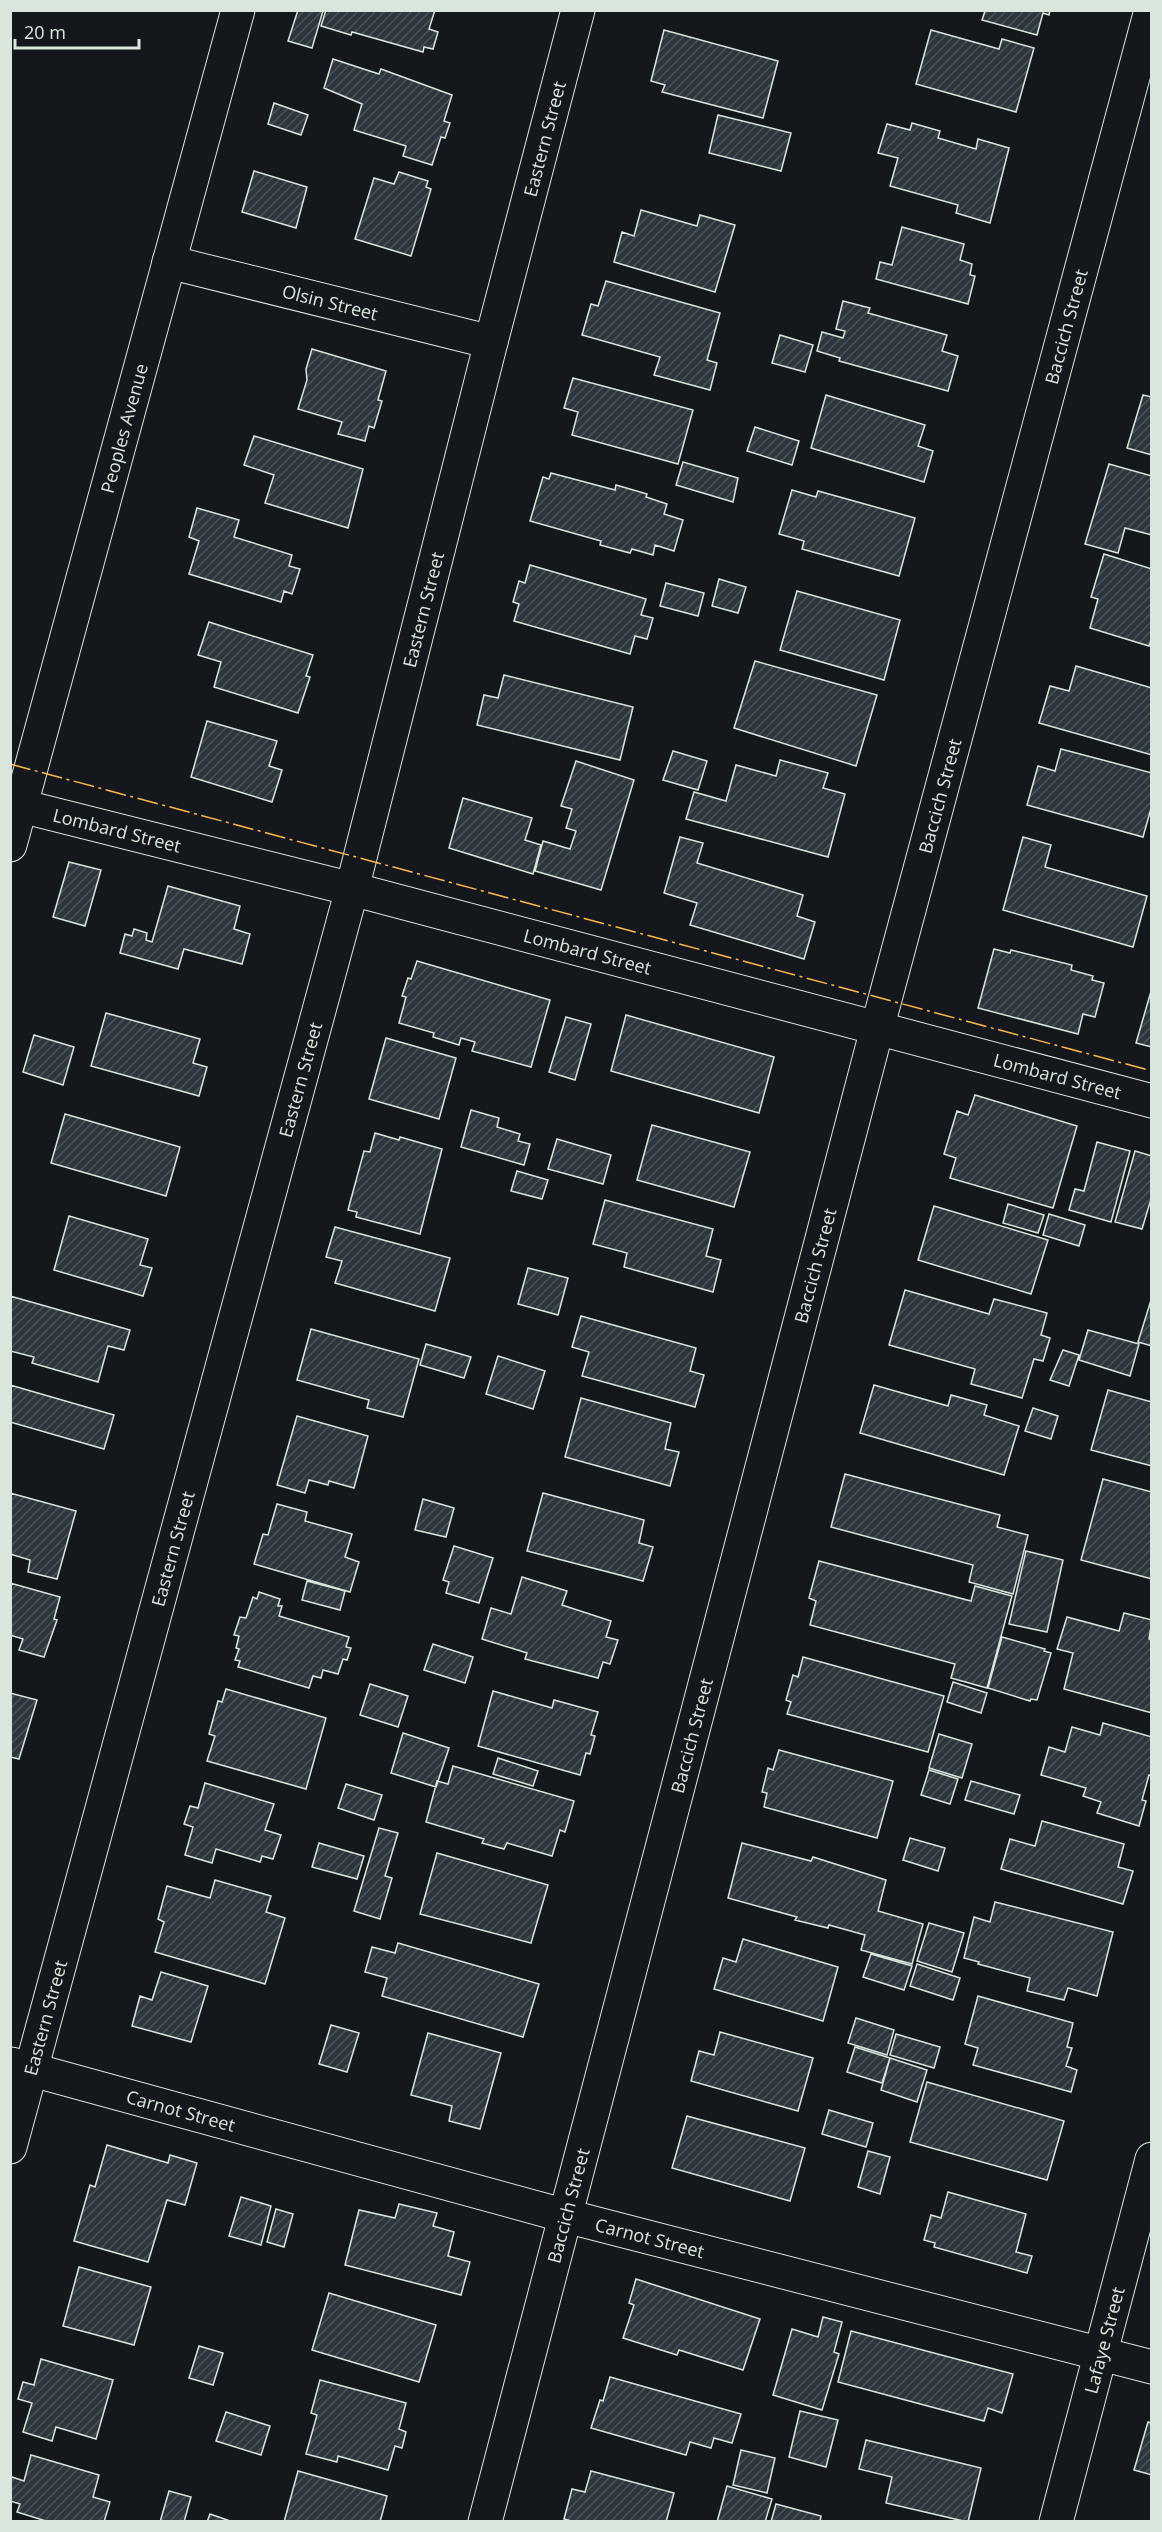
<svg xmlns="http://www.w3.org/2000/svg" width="1162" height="2532" font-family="'Open Sans',sans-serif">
  <defs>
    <pattern id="building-hatch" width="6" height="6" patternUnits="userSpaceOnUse" patternTransform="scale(1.5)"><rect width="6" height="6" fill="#2c363c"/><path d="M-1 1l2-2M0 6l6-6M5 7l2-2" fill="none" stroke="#4a5358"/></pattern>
  </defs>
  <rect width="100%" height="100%" fill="#14181c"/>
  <path fill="url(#building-hatch)" stroke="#d8e6dc" stroke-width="1.5" d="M298 10 323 11 312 48 288 41Z
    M326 10H435L429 29 438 32 433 49 424 47 423 52 352 32 351 35 321 26Z
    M981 10H1050L1049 15 1043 13 1037 35 982 20 985 11Z
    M664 30 778 61 763 118 662 92 665 85 651 81Z
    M931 30 999 49 1002 39 1034 48 1016 112 916 84Z
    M333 59 379 74 381 69 452 95 444 121 450 123 445 138 441 137 432 165 403 156 406 146 354 130 362 104 324 88Z
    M274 103 308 115 301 135 268 124Z
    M718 115 791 133 781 171 709 153Z
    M912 123 940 131 938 138 976 149 978 139 1009 148 990 223 956 213 958 205 890 186 898 158 878 153 887 124 910 130Z
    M254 171 307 187 296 228 242 212Z
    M399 172 428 181 426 187 431 189 411 256 355 239 374 178 394 184Z
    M641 210 697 226 700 215 735 225 715 292 614 262 622 232 634 236Z
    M902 227 964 244 960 260 972 264 970 275 975 276 968 304 876 279 880 262 892 265Z
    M606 281 720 313 707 360 717 363 710 390 654 375 660 357 582 335 591 304 598 306Z
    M843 301 870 308 868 313 947 335 942 351 958 356 948 391 839 361 840 358 817 351 822 332 843 338 845 331 836 329Z
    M780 335 813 345 805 372 772 363Z
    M312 349 386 371 378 400 382 401 374 428 369 426 365 441 338 434 342 422 298 409 307 380 306 369Z
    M573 378 693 410 678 464 572 435 578 412 564 408Z
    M826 395 925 425 918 446 933 451 924 482 811 448Z
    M1143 395 1152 397V455L1127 448Z
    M755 427 799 441 792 465 747 451Z
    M254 436 363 469 348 528 265 503 274 475 244 465Z
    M683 462 738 478 733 502 676 485Z
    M1109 464 1152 476V535L1125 528 1118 553 1085 544Z
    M551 473 615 490 616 485 647 494 646 497 667 504 664 514 683 520 674 551 655 545 653 555 632 549 630 553 600 545 601 541 530 521 543 477 549 479Z
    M792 490 816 497 818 491 915 518 899 576 802 549 804 541 779 534Z
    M197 508 239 520 234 537 292 555 289 566 300 569 292 594 284 591 281 602 189 574 199 541 189 537Z
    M1104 554 1152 569V638L1149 646 1090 628 1098 599 1091 597Z
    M530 565 646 599 641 615 653 618 647 639 635 636 630 654 514 621 519 604 513 602 519 581 525 583Z
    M719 579 746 587 738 613 712 606Z
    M666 583 704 593 698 616 660 606Z
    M797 591 900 620 884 680 780 650Z
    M209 622 313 655 306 676 310 677 298 713 214 687 221 662 198 655Z
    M755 661 877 695 856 766 734 728Z
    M1076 666 1152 688V755L1039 723 1050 686 1069 691Z
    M504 675 633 707 620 760 477 725 484 695 498 698Z
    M207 721 277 741 269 766 282 770 272 802 191 777Z
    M1061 749 1152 773V805L1143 837 1027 805 1038 766 1055 771Z
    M673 751 707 761 698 790 663 780Z
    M780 760 828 773 823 788 845 794 828 857 686 819 694 792 726 801 736 765 776 776Z
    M576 761 634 780 601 890 535 871 543 841 570 849 576 831 566 828 572 809 561 806Z
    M463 798 532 818 525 840 541 845 533 874 449 848Z
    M680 837 703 843 697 863 803 895 797 916 815 922 804 959 690 925 697 903 664 893Z
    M1023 837 1051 845 1045 867 1147 896 1133 947 1003 910Z
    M69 862 101 870 85 926 53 917Z
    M168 886 240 906 234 929 250 934 242 964 184 949 178 969 120 953 125 934 132 936 134 929 147 933 146 940 152 942Z
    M994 949 1010 953 1011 950 1072 965 1071 970 1093 976 1092 980 1104 983 1095 1017 1083 1014 1078 1034 978 1008Z
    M417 961 550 1000 531 1067 472 1051 475 1042 461 1038 459 1045 433 1037 434 1033 399 1023 406 997 402 996 408 978 411 979Z
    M1152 988V1047L1136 1043Z
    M106 1013 200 1039 193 1063 207 1067 199 1096 91 1066Z
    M626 1015 774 1057 759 1113 611 1071Z
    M566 1017 591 1024 575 1080 549 1072Z
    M34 1035 74 1047 63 1085 23 1072Z
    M386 1038 456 1058 439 1119 369 1099Z
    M975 1095 1077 1126 1053 1208 950 1178 956 1158 944 1154 957 1111 968 1115Z
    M471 1110 499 1118 497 1127 520 1134 518 1141 530 1144 524 1165 461 1147Z
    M65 1114 180 1147 166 1196 51 1163Z
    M652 1125 750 1152 734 1207 637 1180Z
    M375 1133 399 1140 400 1137 442 1149 420 1234 356 1217 357 1212 348 1210 364 1151 370 1152Z
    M557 1139 611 1155 603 1184 548 1169Z
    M1097 1142 1130 1151 1111 1222 1069 1210 1075 1189 1084 1191Z
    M1135 1151 1152 1156V1196L1142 1229 1115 1222Z
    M517 1171 548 1180 542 1199 511 1191Z
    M605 1200 713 1229 706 1256 721 1260 713 1292 624 1267 627 1253 593 1244Z
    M1008 1204 1044 1215 1038 1233 1003 1223Z
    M934 1206 1048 1240 1031 1294 918 1260Z
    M1049 1214 1085 1225 1079 1246 1043 1235Z
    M69 1216 148 1239 140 1265 152 1268 143 1296 54 1270Z
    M335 1227 450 1258 435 1311 335 1283 342 1261 326 1257Z
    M528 1268 568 1278 558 1315 518 1304Z
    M905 1290 989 1314 994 1299 1047 1313 1041 1335 1050 1338 1043 1361 1034 1359 1022 1398 971 1384 975 1369 889 1345Z
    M10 1296 130 1330 124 1350 108 1346 98 1382 32 1363 34 1357 10 1351Z
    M1152 1297V1346L1138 1342Z
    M581 1316 696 1348 690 1371 704 1375 695 1407 582 1376 589 1352 572 1347Z
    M311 1329 419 1359 403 1417 367 1408 369 1400 297 1380Z
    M1088 1330 1139 1344 1130 1376 1079 1360Z
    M426 1344 471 1357 464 1378 420 1365Z
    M1063 1350 1079 1355 1069 1386 1050 1380Z
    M498 1356 545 1371 533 1409 486 1394Z
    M10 1385 114 1415 104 1449 10 1422Z
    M874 1385 948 1406 951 1395 987 1405 984 1415 1019 1426 1004 1475 860 1433Z
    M1108 1390 1152 1402V1466L1091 1450Z
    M581 1398 671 1423 665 1449 679 1452 670 1486 565 1457Z
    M1033 1408 1058 1416 1051 1439 1025 1431Z
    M297 1416 368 1436 354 1488 329 1481 328 1485 309 1480 305 1493 277 1485Z
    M845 1474 1000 1515 997 1527 1028 1535 1013 1594 969 1582 973 1565 831 1527Z
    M1103 1479 1152 1492V1579L1081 1560Z
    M10 1493 76 1511 57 1579 28 1572 30 1560 10 1554Z
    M543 1493 644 1520 639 1543 653 1547 643 1581 527 1551Z
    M423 1499 454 1508 446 1537 415 1530Z
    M277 1504 307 1512 305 1521 352 1534 345 1557 359 1562 350 1592 254 1564 263 1534 268 1535Z
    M454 1546 493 1558 479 1603 446 1593 449 1582 443 1580Z
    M1026 1551 1063 1560 1047 1632 1009 1624Z
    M819 1561 971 1601 975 1586 1012 1596 987 1688 951 1678 955 1664 810 1625 816 1601 809 1598Z
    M522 1577 567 1591 562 1605 611 1621 606 1637 618 1640 610 1664 603 1662 598 1678 525 1659 527 1653 482 1639 491 1608 511 1614Z
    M307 1581 345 1591 340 1610 302 1600Z
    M10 1583 60 1597 54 1619 57 1620 44 1657 19 1650 23 1639 10 1635Z
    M259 1592 280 1599 278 1606H282L279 1616 349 1637 346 1647 351 1648 347 1660 343 1659 338 1674 323 1670 321 1678 313 1676 309 1688 238 1667 240 1661 235 1660 239 1649 236 1648 239 1636 234 1635 240 1617 246 1618 253 1597 257 1599Z
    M1124 1613 1152 1620 1149 1639 1152 1640V1713L1064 1689 1073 1653 1057 1649 1067 1617 1119 1631Z
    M1002 1637 1045 1649 1044 1651 1051 1653 1037 1700 1031 1699 1030 1701 988 1688Z
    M433 1644 473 1657 465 1683 424 1670Z
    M803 1657 944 1696 928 1752 787 1714 791 1702 786 1700 793 1675 798 1677Z
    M953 1682 987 1693 981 1713 947 1702Z
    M370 1684 408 1696 398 1727 360 1715Z
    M226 1689 326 1718 306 1789 207 1761 215 1736 209 1734 218 1701 222 1702Z
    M493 1691 552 1708 554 1700 598 1712 591 1735 595 1736 590 1754 586 1753 580 1775 478 1746Z
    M10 1693 37 1700 19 1759 10 1757Z
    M1103 1723 1152 1737V1776L1149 1775 1142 1800 1146 1801 1139 1826 1097 1813 1101 1802 1083 1796 1086 1788 1041 1775 1049 1747 1065 1752 1072 1727 1100 1735Z
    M403 1733 449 1748 436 1787 391 1773Z
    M939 1734 972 1744 962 1778 929 1768Z
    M779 1750 893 1781 877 1838 764 1807 767 1793 762 1792 768 1768 773 1770Z
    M498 1758 538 1771 533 1786 493 1774Z
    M453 1766 574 1801 565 1832 560 1830 552 1856 507 1843 504 1849 482 1843 484 1839 426 1822 437 1781 448 1784Z
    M929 1770 958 1779 950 1804 921 1795Z
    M971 1781 1020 1795 1014 1814 965 1800Z
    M205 1783 274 1804 265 1830 281 1835 273 1859 262 1856 260 1862 216 1849 212 1863 185 1855 193 1827 184 1824 190 1806 198 1808Z
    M346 1784 382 1795 374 1820 338 1808Z
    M1042 1821 1124 1844 1118 1867 1133 1871 1123 1904 1001 1869 1010 1839 1035 1846Z
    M379 1828 398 1833 385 1876 392 1878 380 1919 354 1911Z
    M910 1838 945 1848 938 1871 903 1860Z
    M319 1843 364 1856 357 1879 312 1867Z
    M742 1843 811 1861 813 1857 886 1880 878 1911 923 1924 912 1964 861 1950 865 1935 829 1925 828 1928 795 1920 797 1917 728 1898Z
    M437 1853 548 1885 531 1943 420 1914Z
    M215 1880 271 1896 266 1912 285 1918 265 1984 155 1952 164 1922 158 1919 167 1886 210 1898Z
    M995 1902 1113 1932 1097 1996 1068 1988 1064 2000 1027 1991 1030 1978 978 1964 979 1962 964 1958 974 1917 990 1922Z
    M929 1923 964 1933 952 1972 917 1961Z
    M743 1939 838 1967 823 2021 714 1989 723 1958 736 1962Z
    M398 1943 539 1984 523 2037 382 1996 387 1978 365 1972 372 1947 395 1953Z
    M871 1954 912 1966 904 1990 863 1977Z
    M917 1964 960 1978 953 2000 910 1986Z
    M161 1972 208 1986 191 2042 132 2026 140 1996 152 2000Z
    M978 1996 1073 2023 1067 2047 1072 2048 1066 2066 1077 2070 1071 2092 973 2065 978 2048 965 2044Z
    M856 2018 894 2030 887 2055 848 2043Z
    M331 2025 359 2033 347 2072 319 2064Z
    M720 2032 813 2058 798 2111 691 2081 699 2051 714 2055Z
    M428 2033 501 2053 480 2129 449 2121 452 2106 411 2095Z
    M896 2034 940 2047 934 2068 890 2055Z
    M855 2047 890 2058 882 2083 847 2072Z
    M890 2058 927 2070 917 2102 881 2090Z
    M927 2082 1064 2121 1047 2180 910 2142Z
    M829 2110 873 2123 866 2147 822 2134Z
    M687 2116 805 2148 790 2201 672 2168Z
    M107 2145 168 2163 170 2155 197 2163 185 2205 167 2200 148 2262 74 2241 90 2185 95 2187Z
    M868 2151 890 2157 880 2194 858 2187Z
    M948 2192 1026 2214 1016 2252 1032 2256 1027 2273 934 2247 935 2243 924 2240 931 2215 941 2218Z
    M241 2197 271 2206 261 2245 229 2236Z
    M399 2204 437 2213 433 2226 454 2232 448 2256 470 2262 461 2295 345 2265 359 2210 395 2218Z
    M276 2209 293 2214 284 2247 267 2242Z
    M79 2267 151 2287 134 2345 63 2326Z
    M636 2279 760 2319 743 2370 679 2350 677 2355 623 2338 634 2305 629 2303Z
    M329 2293 436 2325 419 2382 312 2350Z
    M823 2317 842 2322 834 2352 839 2354 822 2410 773 2395 792 2329 818 2337Z
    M851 2331 1013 2374 1002 2413 988 2408 984 2421 838 2382Z
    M199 2346 223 2353 213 2385 189 2378Z
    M41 2359 113 2380 96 2439 56 2427 52 2441 23 2432 32 2403 18 2399 23 2382 34 2385Z
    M610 2377 741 2414 732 2443 714 2438 711 2448 690 2442 686 2455 591 2428 600 2400 603 2401Z
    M320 2380 406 2403 399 2429 406 2432 402 2448 395 2446 388 2470 338 2456 337 2462 306 2454 317 2415 311 2413Z
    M800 2411 838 2420 826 2467 789 2457Z
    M226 2412 270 2426 261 2455 216 2441Z
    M1148 2422 1152 2423V2475L1134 2470Z
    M866 2440 981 2468 968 2522 886 2503 892 2477 859 2469Z
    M741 2450 775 2458 767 2493 733 2485Z
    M31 2455 99 2475 93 2497 110 2502 104 2522H49L17 2512 20 2504 10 2501V2481L12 2477 24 2481Z
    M298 2471 387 2496 380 2522H284Z
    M591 2471 674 2493 666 2522H575L564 2519 572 2489 585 2492Z
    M727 2486 772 2499 765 2522H717Z
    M169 2491 191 2497 184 2522H160Z
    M776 2504 821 2516 820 2522H771Z
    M210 2514 233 2522H207Z"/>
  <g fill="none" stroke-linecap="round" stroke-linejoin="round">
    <defs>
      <g id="minor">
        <path id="s1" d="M169 262 491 342"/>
        <path id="s2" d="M21 806 352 889 1152 1101"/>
        <path id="s3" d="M10 845 238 10"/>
        <path id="s4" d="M11 2064 566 2216 1152 2367"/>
        <path id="s5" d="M10 2147 352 889 491 342 578 10"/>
        <path id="s6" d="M485 2522 877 1029 1151 10"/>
        <path id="s7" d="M1056 2522 1152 2159"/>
      </g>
    </defs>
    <use href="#minor" stroke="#d8e6dc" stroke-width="35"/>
    <use href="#minor" stroke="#14181c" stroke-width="33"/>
    <path stroke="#ffb74d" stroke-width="1.5" stroke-dasharray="21 4.5 3 4.5" stroke-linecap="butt" d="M10 764 1152 1071"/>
  </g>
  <g text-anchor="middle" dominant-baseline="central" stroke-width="4.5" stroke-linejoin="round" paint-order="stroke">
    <g font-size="18" fill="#d8e6dc" stroke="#14181c">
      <text stroke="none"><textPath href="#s5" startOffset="2078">Eastern Street</textPath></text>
      <text stroke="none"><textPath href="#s1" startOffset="166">Olsin Street</textPath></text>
      <text stroke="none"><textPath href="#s6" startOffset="2271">Baccich Street</textPath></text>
      <text stroke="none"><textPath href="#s3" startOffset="432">Peoples Avenue</textPath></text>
      <text stroke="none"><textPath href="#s5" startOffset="1592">Eastern Street</textPath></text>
      <text stroke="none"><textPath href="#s6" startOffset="1785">Baccich Street</textPath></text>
      <text stroke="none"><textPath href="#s2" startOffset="99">Lombard Street</textPath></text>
      <text stroke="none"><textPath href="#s2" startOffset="585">Lombard Street</textPath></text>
      <text stroke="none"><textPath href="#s2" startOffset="1071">Lombard Street</textPath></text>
      <text stroke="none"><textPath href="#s5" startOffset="1106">Eastern Street</textPath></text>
      <text stroke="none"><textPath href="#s6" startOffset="1299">Baccich Street</textPath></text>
      <text stroke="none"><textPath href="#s5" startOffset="620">Eastern Street</textPath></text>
      <text stroke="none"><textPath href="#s6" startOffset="813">Baccich Street</textPath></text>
      <text stroke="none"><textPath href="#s5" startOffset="134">Eastern Street</textPath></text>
      <text stroke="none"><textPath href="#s4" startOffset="176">Carnot Street</textPath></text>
      <text stroke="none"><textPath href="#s6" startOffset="327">Baccich Street</textPath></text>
      <text stroke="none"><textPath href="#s4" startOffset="662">Carnot Street</textPath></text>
      <text stroke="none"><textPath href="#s7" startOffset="188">Lafaye Street</textPath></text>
    </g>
  </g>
  <rect width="1162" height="2532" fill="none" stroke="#d8e6dc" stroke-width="24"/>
  <path d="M15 39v9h124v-9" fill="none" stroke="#d8e6dc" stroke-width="3"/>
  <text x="24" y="39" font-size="18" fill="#d8e6dc" stroke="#14181c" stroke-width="4.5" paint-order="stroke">20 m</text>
</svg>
